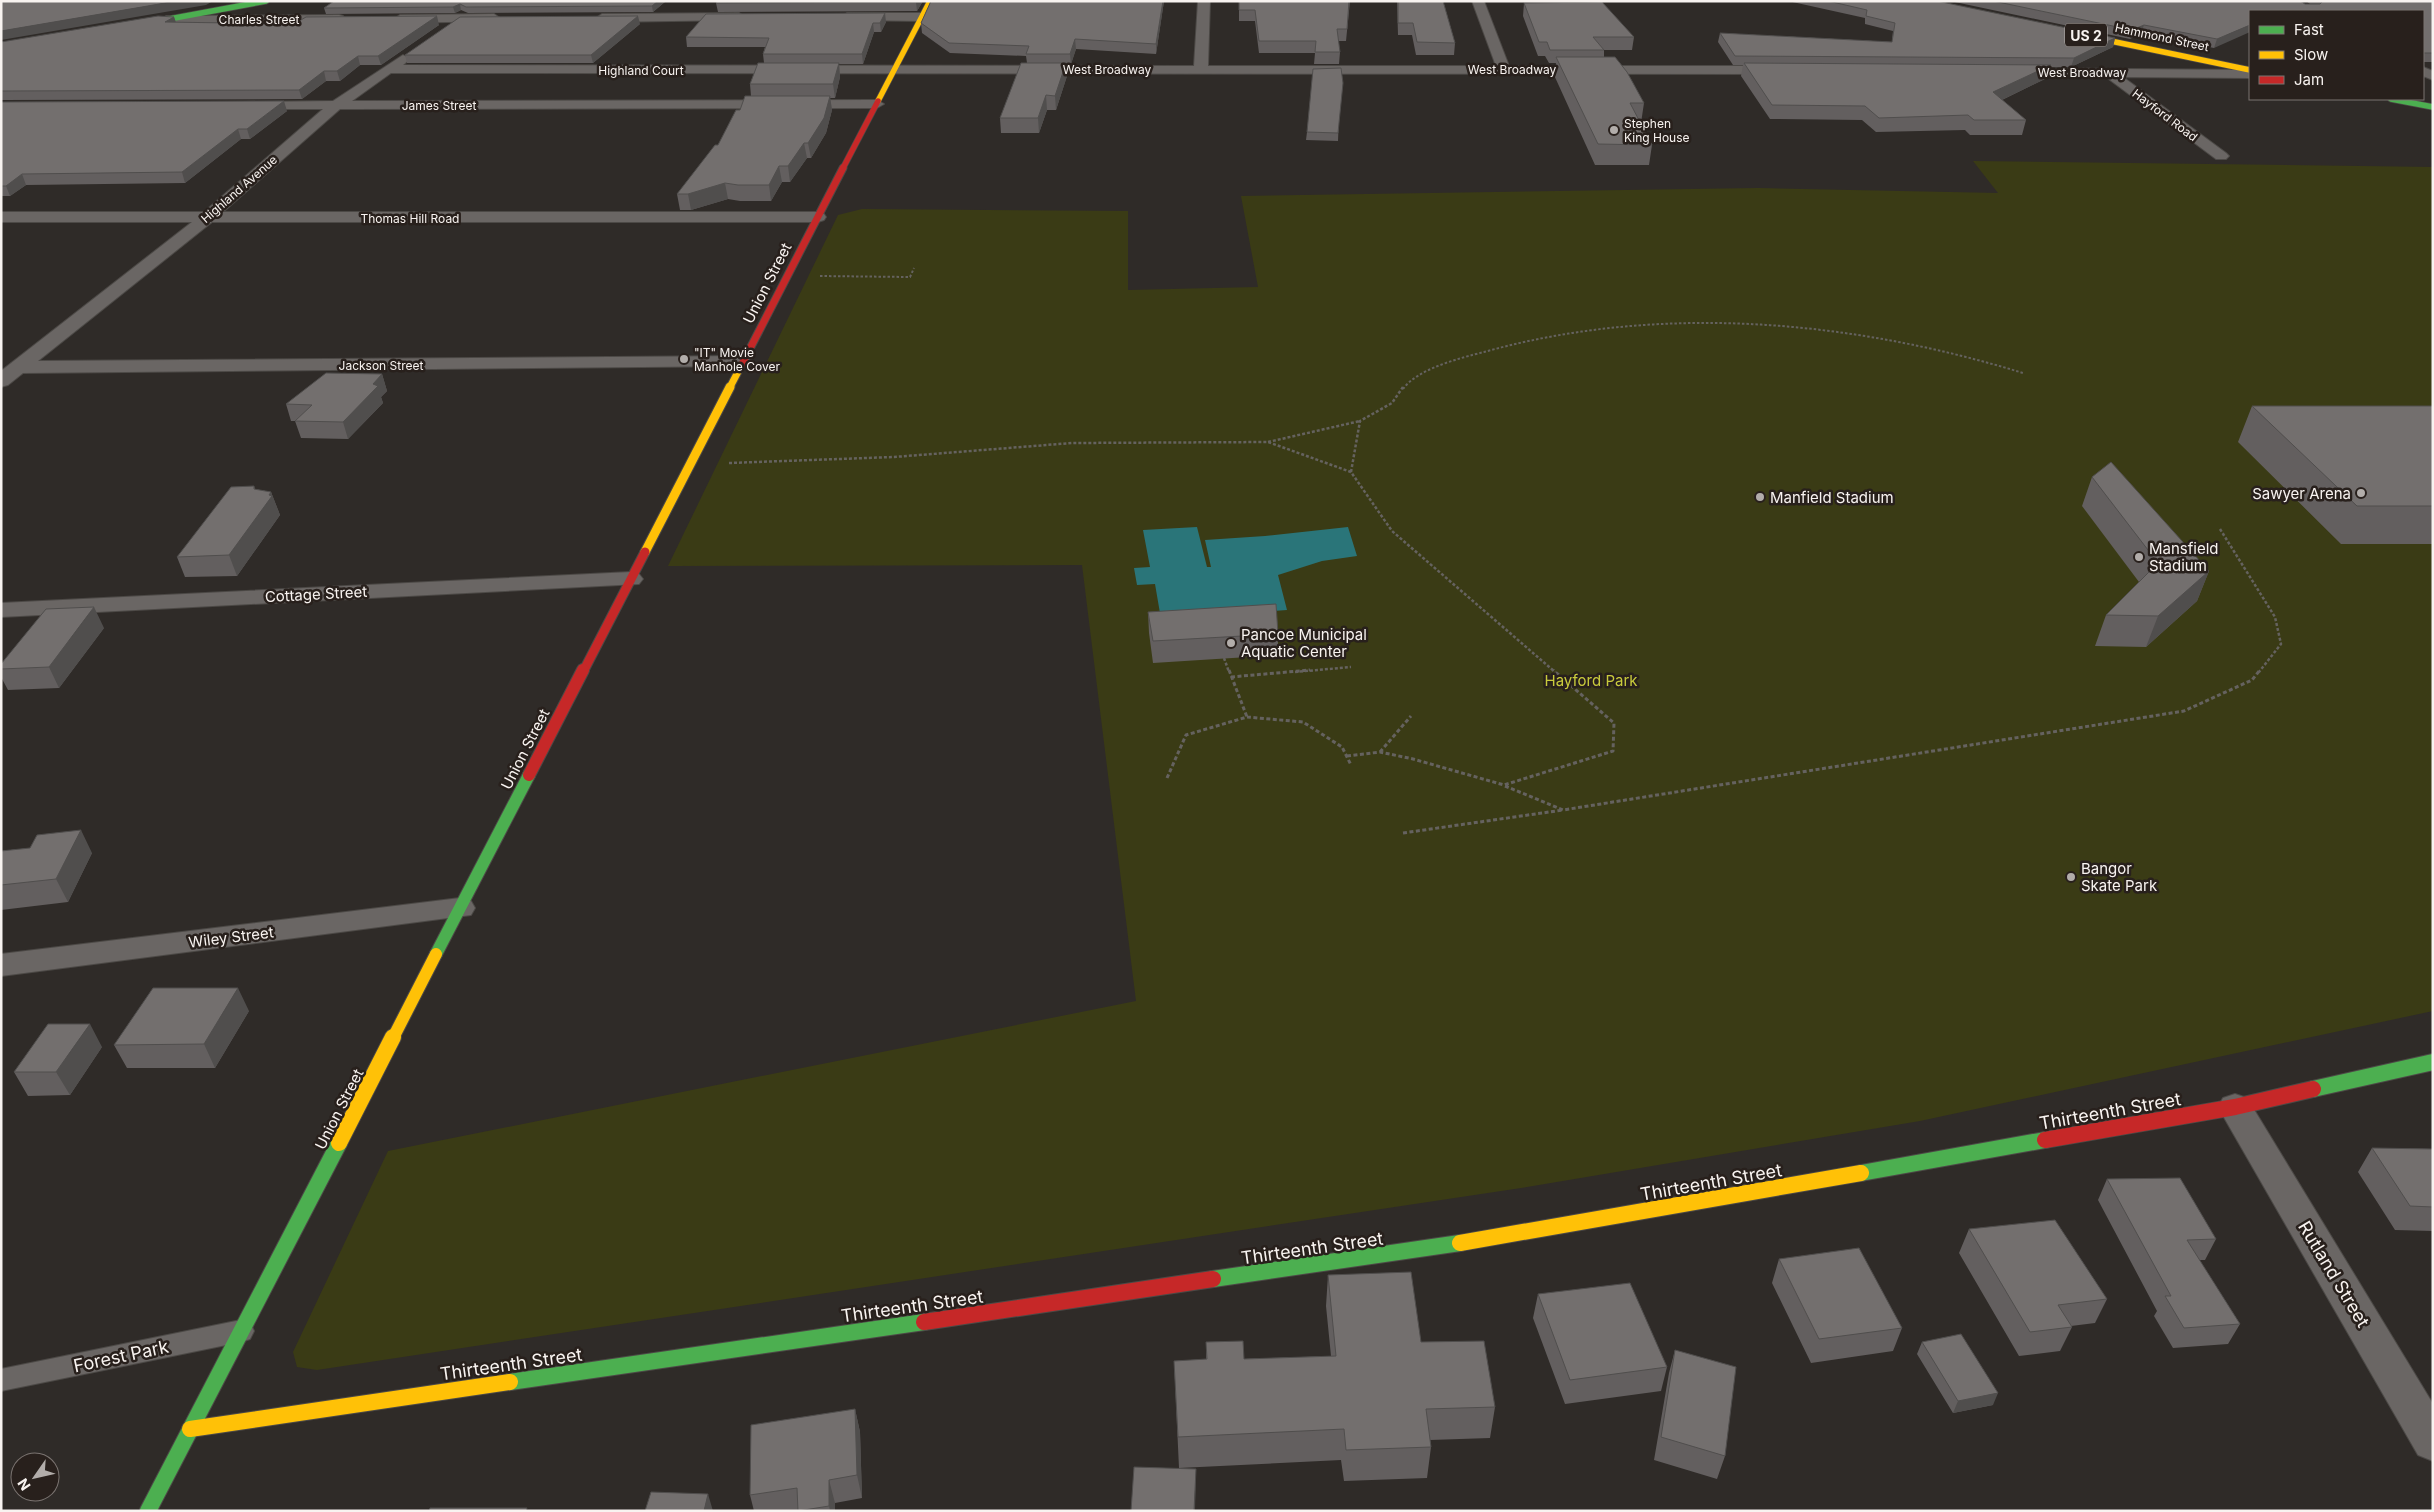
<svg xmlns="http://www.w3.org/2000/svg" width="2434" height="1512" font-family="Inter,sans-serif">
  <rect width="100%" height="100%" fill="#2f2b28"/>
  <path fill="#3a3b15" d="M1973 161 2433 167V1011L1920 1121 1527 1187 317 1370 297 1367 293 1352 388 1151 1136 1001 1082 565 668 566 838 215 862 209 1128 211V290L1258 287 1241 196 1758 188 1998 193Z"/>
  <path fill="#2a7579" d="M1197 527 1207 567H1211L1205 540 1265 536 1348 527 1357 556 1322 561 1278 575 1287 610 1161 619 1155 584 1137 585 1134 568 1150 567 1143 530Z"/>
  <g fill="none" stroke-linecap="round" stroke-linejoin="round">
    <defs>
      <path id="lane" d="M241 1320 250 1323 254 1331 250 1339 241 1342 1 1391V1369Z"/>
      <path id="street" d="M1198 1H1210L1208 66H1496L1472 1H1484L1509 66H1779L1786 70 1779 74 391 73 352 101 877 100 884 104 877 108 340 109 223 212H818L824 214 826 217 824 220 818 222H212L38 361 743 356 750 358 753 362 750 366 23 373 8 385 1 387V371L192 222H1V212H204L323 109H248L243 108 241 105 243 102 333 101 403 55 410 59 403 65 1194 66Z
        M739 13 745 17 743 20 602 22 596 18 602 14Z
        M847 13H922L928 17 922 21 843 20 841 17Z
        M494 14 500 18 498 21 400 23 394 19 400 15Z
        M339 15 343 16 345 19 343 22 166 24 160 20 166 16Z
        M2423 67 2433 71V80L2423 76Z
        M2012 68 2250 70V78L2123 77 2226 153 2229 156 2226 159H2216L2106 77 2007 75 2005 72 2007 69Z
        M631 572 639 574 643 579 639 584 1 617V603Z
        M460 898 471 901 475 908 471 915 1 976V954Z
        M2235 1094 2247 1098 2433 1404V1461L2418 1455 2218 1107 2223 1098Z"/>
      <path id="fast-far2" d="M137 25 266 1
        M2391 99 2433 107"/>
      <path id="fast-far1" d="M436 954 529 775"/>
      <path id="fast" d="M2313 1089 2433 1062
        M1861 1173 2045 1140
        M1213 1279 1460 1243
        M510 1382 924 1322
        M148 1511 339 1143"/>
      <path id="slow-far4" d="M2077 34 2250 70
        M878 101 930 1"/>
      <path id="slow-far3" d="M729 389 741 366"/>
      <path id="slow-far2" d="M645 552 730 387"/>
      <path id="slow-far1" d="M393 1038 436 954"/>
      <path id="slow" d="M339 1143 393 1037
        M1460 1243 1861 1173
        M190 1429 510 1382"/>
      <path id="jam-far4" d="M842 170 878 101"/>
      <path id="jam-far3" d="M741 366 843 168"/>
      <path id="jam-far2" d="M583 672 645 552"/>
      <path id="jam-far1" d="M529 775 583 670"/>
      <path id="jam" d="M2045 1140 2235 1107 2313 1089
        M924 1322 1213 1279"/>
    </defs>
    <use href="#lane" stroke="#4c4946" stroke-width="2"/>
    <use href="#street" stroke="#4c4946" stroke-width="2"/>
    <use href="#fast-far2" stroke="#4c4946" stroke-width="7"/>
    <use href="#fast-far1" stroke="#4c4946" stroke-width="14"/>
    <use href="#fast" stroke="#4c4946" stroke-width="18"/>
    <use href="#slow-far4" stroke="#4c4946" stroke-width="7"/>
    <use href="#slow-far3" stroke="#4c4946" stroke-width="9"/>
    <use href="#slow-far2" stroke="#4c4946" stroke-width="11"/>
    <use href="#slow-far1" stroke="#4c4946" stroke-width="14"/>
    <use href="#slow" stroke="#4c4946" stroke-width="18"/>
    <use href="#jam-far4" stroke="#4c4946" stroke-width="7"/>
    <use href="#jam-far3" stroke="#4c4946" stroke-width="9"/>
    <use href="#jam-far2" stroke="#4c4946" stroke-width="11"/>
    <use href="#jam-far1" stroke="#4c4946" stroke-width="14"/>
    <use href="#jam" stroke="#4c4946" stroke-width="18"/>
    <path stroke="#65625f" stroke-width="2" stroke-dasharray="2.5 2" stroke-linecap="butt" d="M820 276 910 277 914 268
      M1403 389C1417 369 1460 358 1484 352 1660 303 1850 320 2023 373"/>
    <path stroke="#65625f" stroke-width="2.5" stroke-dasharray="3 2" stroke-linecap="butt" d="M1268 442 1360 421
      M729 463 894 457 1072 443 1268 442 1351 472 1392 531 1555 672
      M1351 472 1360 421 1392 403 1403 387
      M2220 529 2275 617 2281 644 2259 672
      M1224 658 1229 672
      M1295 672 1351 667"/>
    <path stroke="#65625f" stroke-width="3" stroke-dasharray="4 2.5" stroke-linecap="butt" d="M1229 670 1247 717
      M1231 677 1310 670
      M1380 752 1411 716
      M1347 756 1380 752 1413 759 1504 785 1613 751 1614 723 1553 670
      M1167 778 1186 735 1247 717 1303 722 1342 747 1351 765
      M1505 786 1563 810 2184 711 2252 680 2260 670
      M1403 833 1563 810"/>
    <use href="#lane" fill="#6a6664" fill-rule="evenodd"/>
    <use href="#street" fill="#6a6664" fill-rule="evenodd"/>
    <use href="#fast-far2" stroke="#4caf50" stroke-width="5.5"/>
    <use href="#fast-far1" stroke="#4caf50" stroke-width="12"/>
    <use href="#fast" stroke="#4caf50" stroke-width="16"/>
    <use href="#slow-far4" stroke="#ffc107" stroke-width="5.5"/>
    <use href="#slow-far3" stroke="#ffc107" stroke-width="7"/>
    <use href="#slow-far2" stroke="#ffc107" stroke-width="9"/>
    <use href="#slow-far1" stroke="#ffc107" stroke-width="12"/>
    <use href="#slow" stroke="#ffc107" stroke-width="16"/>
    <use href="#jam-far4" stroke="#c62828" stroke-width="5.5"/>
    <use href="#jam-far3" stroke="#c62828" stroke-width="7"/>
    <use href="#jam-far2" stroke="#c62828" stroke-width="9"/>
    <use href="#jam-far1" stroke="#c62828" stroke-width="12"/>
    <use href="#jam" stroke="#c62828" stroke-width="16"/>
  </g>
  <path fill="#635f5f" d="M334 1H666L653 12 468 13 461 10 455 13 326 14 324 8Z
    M923 1 917 11 718 12 716 3Z
    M931 1H1164L1156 54 1076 49 1071 64H1066L1067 76 1056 110H1047L1039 133H1001L1000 118 1027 63 1026 56 950 53 922 33 921 23Z
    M1239 1H1350L1346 41H1338L1340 52 1339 64H1314L1315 53H1259L1255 21H1239Z
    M1397 1H1443L1455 43 1454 55H1416L1412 35H1398Z
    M1788 1H1937L2115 38 2113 47 2071 67H2050L2047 78 2002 100 2026 120 2022 135H1970L1965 130 1876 132 1862 120 1770 119 1741 76 1743 65H1733L1718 42 1720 33 1892 42 1893 31 1865 24V18Z
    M1950 1H2300L2305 4H2310L2306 1H2433V62H2423V11H2250L2214 48 2141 33 2130 39Z
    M1524 3 1634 37 1632 50H1604V57L1644 103 1641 123H1640L1652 145 1649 165H1595L1554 75 1556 63H1549L1545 56H1538L1523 16Z
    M706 14 886 22 881 32H874L863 64H839L840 77 835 98H830L832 110 826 133 811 158H807L790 182H782L771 201H740L728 199 691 210H680L677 194 718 145 740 110 751 96 750 84 764 63 763 54 765 47H687L686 37Z
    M174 17 176 22 294 24 439 25 381 65H360L340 81H326L302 99 1 100V42Z
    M640 24 593 63H407L405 55Z
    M1341 68 1338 141 1306 140 1307 132Z
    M1 102 287 111 250 139H241L185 183 26 185 10 196H1Z
    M382 374 387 391 381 397 383 403 348 439 301 438 295 421H291L286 404Z
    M2252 406H2433V544H2341L2238 442Z
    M2092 477 2209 571 2197 601 2146 647 2095 646 2106 615 2139 582 2082 506Z
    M254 486 255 489 271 492 280 515 237 576 185 577 177 557Z
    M1148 612 1278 634V655L1153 663 1149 633Z
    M104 628 59 688 8 690 1 677V664Z
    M30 848 92 853 68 902 1 910V851Z
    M249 1011 215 1068H127L114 1045Z
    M102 1047 70 1095 28 1096 14 1072Z
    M2372 1148 2433 1149V1231L2395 1230 2358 1172Z
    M2107 1179 2216 1239 2205 1260H2199L2240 1324 2228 1344 2173 1348 2154 1316 2157 1311 2098 1200Z
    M1969 1229 2107 1299 2095 1323 2071 1326 2072 1327 2060 1351 2019 1356 1959 1253Z
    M1779 1259 1902 1328 1893 1351 1811 1363 1772 1283Z
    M1328 1275 1421 1342 1495 1407 1490 1438 1430 1440 1431 1447 1427 1478 1344 1481 1341 1460 1179 1468 1174 1361 1206 1360V1342L1244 1359 1331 1356 1326 1306Z
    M1538 1294 1667 1367 1661 1391 1565 1404 1533 1318Z
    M1922 1342 1993 1405 1953 1413 1917 1354Z
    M1675 1350 1725 1456 1717 1479 1654 1460 1669 1373Z
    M855 1409 860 1432 862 1498 835 1503V1511H754L750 1495Z"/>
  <path fill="#504e4d" d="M177 1H213L206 5 1 40V31Z
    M658 1H666L653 12 652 6Z
    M916 1H923L917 11 916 2Z
    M1163 1H1164L1156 54V44Z
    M460 4 461 10 455 13 453 7Z
    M885 13 886 22 881 32 880 23Z
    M437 16 439 25 381 65 378 56Z
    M638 16 640 24 593 63 591 55Z
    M174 17 177 26 165 22Z
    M873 23 874 32 863 64 862 54Z
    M2144 25 2141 33 2130 39 2132 30Z
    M2250 25V32L2214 48 2217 39Z
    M2115 38 2113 47 2071 67 2074 58Z
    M1075 39 1076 49 1071 64 1070 54Z
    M358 56 360 65 340 81 337 71Z
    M839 63 840 77 835 98 833 84Z
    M1066 63 1067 76 1056 110 1055 96Z
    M2051 65 2047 78 1989 106 1993 92Z
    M324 71 326 81 302 99 299 90Z
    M1046 95 1047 110 1039 133 1038 118Z
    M830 96 832 110 826 133 811 158 808 143Z
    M284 101 287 111 250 139 247 129Z
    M238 129 241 139 185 183 182 172Z
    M804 143 807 158 790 182 788 166Z
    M779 166 782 182 771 201 769 185Z
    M22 174 26 185 10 196 6 186Z
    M725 183 728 199 691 210 688 194Z
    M382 374 387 391 381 397 383 403 348 439 343 422 373 384Z
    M271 492 280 515 237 576 229 555Z
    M2209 571 2197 601 2146 647 2158 616Z
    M94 607 104 628 59 688 49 667Z
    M81 830 92 853 68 902 56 879Z
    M238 988 249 1011 215 1068 204 1044Z
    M90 1024 102 1047 70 1095 56 1072Z
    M1998 1393 1993 1405 1953 1413 1958 1401Z
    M855 1409 860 1432 862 1498 857 1475Z
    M1196 1469 1195 1511H1194Z
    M829 1480 835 1503V1511H830L829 1506Z
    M708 1494 713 1511H704Z"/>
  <path fill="#736f6e" stroke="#504e4d" d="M1 1H177L1 31Z
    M334 1H658L652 6 466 7 460 4 453 7 324 8Z
    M718 1H916V2L716 3Z
    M931 1H1163L1156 44 1075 39 1070 54H1026L1029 46 949 43 921 23Z
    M1239 1H1349L1347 29H1337L1340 52H1315L1316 41H1259L1255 10H1239Z
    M1398 1H1443L1455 43 1417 42 1413 23H1398Z
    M1828 1H1937L2115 38 2074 58 1735 56 1720 33 1892 42 1895 23 1866 16 1867 10Z
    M1993 1H2300L2305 4H2320L2322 2 2320 1H2433V53H2423V11H2250V25L2217 39 2144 25 2132 30Z
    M1602 2 1634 37H1593L1604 50H1550L1547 42H1539L1524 3Z
    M885 13 880 23H873L862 54H763L769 38 686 37 706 14Z
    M158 16 174 17 165 22 294 24 306 17 437 16 378 56H358L337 71H324L299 90 1 91V42Z
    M638 16 591 55H405L460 17Z
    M1556 57H1615L1627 72 1644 103H1630L1652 145 1598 144Z
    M758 63H839L833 84H750Z
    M1021 63H1066L1055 96 1046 95 1038 118H1000Z
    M1744 63 2051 65 1993 92 2026 120H1974L1968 115 1879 118 1865 106 1772 105Z
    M1341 68 1343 83 1338 133 1307 132 1313 69Z
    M745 96H830L824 118 808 143H804L788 166H779L769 185H738L725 183 688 194H677L715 145H718L736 110H740Z
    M284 101 247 129H238L182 172 22 174 6 186H1V102Z
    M326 373 382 374 373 384 378 386 343 422 295 421 312 405 286 404Z
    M2252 406H2433V506H2357Z
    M2111 462 2209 571 2158 616 2106 615 2158 563 2092 477Z
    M254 486V489L271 492 269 495 272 496 229 555 177 557 231 487Z
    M1276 604 1278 634 1153 641 1148 612Z
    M94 607 49 667 1 669V664L46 609Z
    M81 830 56 879 1 885V851L30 848 37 835Z
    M153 988H238L204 1044 114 1045Z
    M48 1024H90L56 1072H14Z
    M2372 1148 2433 1149V1207L2410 1206Z
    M2180 1178 2216 1239 2187 1240 2240 1324 2184 1328 2165 1296H2171L2107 1179Z
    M2055 1220 2107 1299 2058 1305 2072 1327 2030 1332 1969 1229Z
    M1859 1248 1902 1328 1819 1339 1779 1259Z
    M1411 1272 1421 1342 1484 1341 1495 1407 1426 1409 1431 1447 1346 1450 1344 1429 1178 1437 1174 1361 1207 1359 1206 1342 1243 1341 1244 1359 1336 1356 1328 1275Z
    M1630 1283 1667 1367 1570 1380 1538 1294Z
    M1961 1334 1998 1393 1958 1401 1922 1342Z
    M1675 1350 1736 1367 1725 1456 1661 1437Z
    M855 1409 857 1475 829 1480V1506L798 1511 797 1488 750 1495 751 1425Z
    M1134 1467 1196 1469 1194 1511H1131Z
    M651 1492 708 1494 704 1511H645Z
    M430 1508H527L526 1511H429Z"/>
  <g fill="#b2adaa" stroke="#28201c" stroke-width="2">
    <circle cx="1614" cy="130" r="5"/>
    <circle cx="684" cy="359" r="5"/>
    <circle cx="2361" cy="493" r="5"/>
    <circle cx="1760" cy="497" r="5"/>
    <circle cx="2139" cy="557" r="5"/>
    <circle cx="1231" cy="643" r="5"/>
    <circle cx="2071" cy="877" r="5"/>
  </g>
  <g text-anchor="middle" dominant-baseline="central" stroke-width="5" stroke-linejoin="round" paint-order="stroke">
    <g font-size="12" fill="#f8f3f0" stroke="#28201c">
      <text x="259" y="19">Charles Street</text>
      <text transform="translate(2162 37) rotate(12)">Hammond Street</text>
      <text x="1107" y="69">West Broadway</text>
      <text x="1512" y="69">West Broadway</text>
      <text x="641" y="70">Highland Court</text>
      <text x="2082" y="72">West Broadway</text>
      <text x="439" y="105">James Street</text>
      <text transform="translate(2165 115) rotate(37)">Hayford Road</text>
      <text transform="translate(239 189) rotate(-41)">Highland Avenue</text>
      <text x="410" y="218">Thomas Hill Road</text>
      <text x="381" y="365">Jackson Street</text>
    </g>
    <g font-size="12" fill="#f8f3f0" stroke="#28201c" text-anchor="start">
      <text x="1624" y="123">Stephen<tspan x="1624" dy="14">King House</tspan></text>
      <text x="694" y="352">"IT" Movie<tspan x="694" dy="14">Manhole Cover</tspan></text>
    </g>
    <rect fill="#28201c" stroke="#bab4b0" stroke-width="1" x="2065" y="23.5" width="42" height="23" rx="4"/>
    <g font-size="14" font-weight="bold" fill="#f8f3f0">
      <text x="2086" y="35">US 2</text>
    </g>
    <g font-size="15" fill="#f8f3f0" stroke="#28201c">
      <text transform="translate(767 283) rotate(-63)">Union Street</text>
      <text transform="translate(316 594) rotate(-3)">Cottage Street</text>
      <text transform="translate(525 749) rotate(-63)">Union Street</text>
      <text transform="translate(231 937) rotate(-7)">Wiley Street</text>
      <text transform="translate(339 1109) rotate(-63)">Union Street</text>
    </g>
    <g font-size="15" fill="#f8f3f0" stroke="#28201c" text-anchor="start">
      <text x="2351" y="493" text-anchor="end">Sawyer Arena</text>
      <text x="1770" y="497">Manfield Stadium</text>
      <text x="2149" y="548">Mansfield<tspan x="2149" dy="17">Stadium</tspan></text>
      <text x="1241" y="634">Pancoe Municipal<tspan x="1241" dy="17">Aquatic Center</tspan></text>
      <text x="2081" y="868">Bangor<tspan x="2081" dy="17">Skate Park</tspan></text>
    </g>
    <g font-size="15" fill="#c9cb3c" stroke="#28201c">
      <text x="1591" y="680">Hayford Park</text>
    </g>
    <g font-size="18" fill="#f8f3f0" stroke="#28201c">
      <text transform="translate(2110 1111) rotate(-10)">Thirteenth Street</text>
      <text transform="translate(1711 1182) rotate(-10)">Thirteenth Street</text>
      <text transform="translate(1312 1248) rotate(-8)">Thirteenth Street</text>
      <text transform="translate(2334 1274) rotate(59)">Rutland Street</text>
      <text transform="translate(912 1306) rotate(-8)">Thirteenth Street</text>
      <text transform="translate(121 1356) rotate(-12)">Forest Park</text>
      <text transform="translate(511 1364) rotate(-8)">Thirteenth Street</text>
    </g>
  </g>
  <rect width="2434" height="1512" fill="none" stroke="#f8f3f0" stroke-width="5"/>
  <rect x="2249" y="10" width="175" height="90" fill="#28201c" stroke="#7b7471"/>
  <rect x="2259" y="26" width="25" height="8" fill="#4caf50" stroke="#7b7471"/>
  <text x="2294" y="35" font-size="15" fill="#f8f3f0">Fast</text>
  <rect x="2259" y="51" width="25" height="8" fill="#ffc107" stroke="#7b7471"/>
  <text x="2294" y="60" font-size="15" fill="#f8f3f0">Slow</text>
  <rect x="2259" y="76" width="25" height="8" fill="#c62828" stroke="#7b7471"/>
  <text x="2294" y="85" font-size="15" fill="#f8f3f0">Jam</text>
  <g transform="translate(35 1477) rotate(236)"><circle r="24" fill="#28201c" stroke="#7b7471"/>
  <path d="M0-4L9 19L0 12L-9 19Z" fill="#b2adaa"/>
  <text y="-8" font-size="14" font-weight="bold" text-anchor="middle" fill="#f8f3f0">N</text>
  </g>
</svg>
